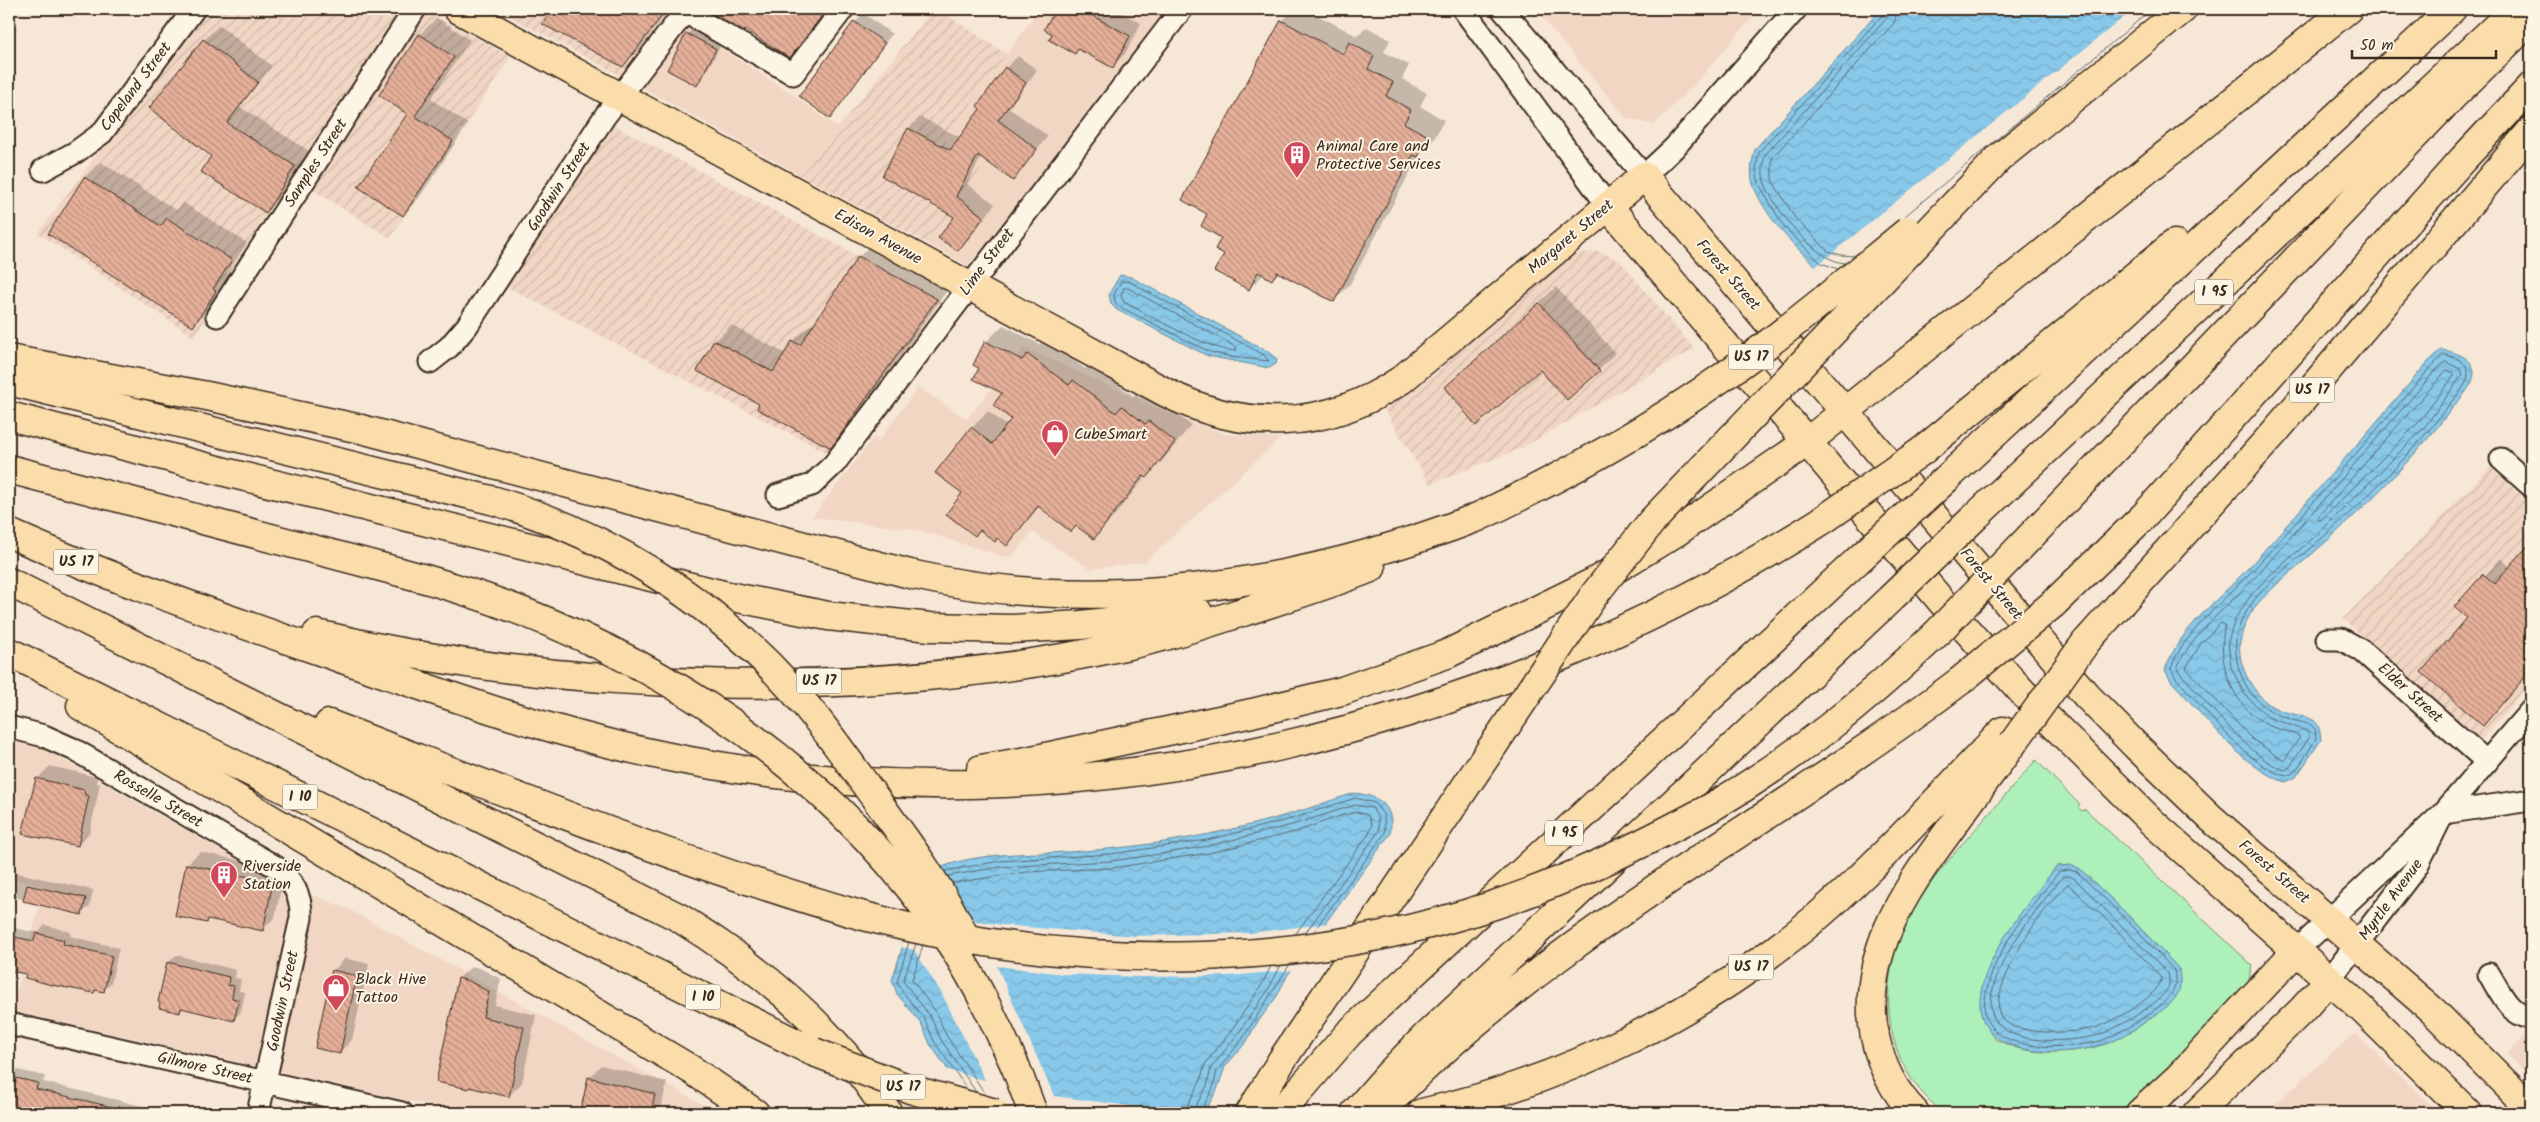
<svg xmlns="http://www.w3.org/2000/svg" width="2540" height="1122" font-family="Kalam,sans-serif">
  <defs>
    <pattern id="industrial-furrows" width="10" height="10" patternUnits="userSpaceOnUse" patternTransform="scale(1.25)"><rect width="10" height="10" fill="#f2d6c4"/><path d="M-1 1l2-2M0 10L10 0M9 11l2-2" fill="none" stroke="#d0b8a8"/></pattern>
    <pattern id="water-waves" width="16" height="10" patternUnits="userSpaceOnUse" patternTransform="scale(1.25)"><rect width="16" height="10" fill="#88c8e9"/><path d="M0 5q4-4 8 0t8 0" fill="none" stroke="#76acc7"/></pattern>
    <pattern id="building-back-hatch" width="6" height="6" patternUnits="userSpaceOnUse" patternTransform="scale(1.25)"><rect width="6" height="6" fill="#e5b099"/><path d="M-1 5l2 2M0 0l6 6M5-1l2 2" fill="none" stroke="#bb8f7c"/></pattern>
  </defs>
  <rect width="100%" height="100%" fill="#f7e7d6"/>
  <filter id="ink" filterUnits="userSpaceOnUse"><feTurbulence type="fractalNoise" baseFrequency=".02" numOctaves="2"/><feDisplacementMap in="SourceGraphic" scale="10" xChannelSelector="R" yChannelSelector="G"/><feConvolveMatrix kernelMatrix="1 2 1 2 8 2 1 2 1" color-interpolation-filters="sRGB"/></filter>
  <g filter="url(#ink)">
    <path fill="#f2d6c4" d="M1039 9H1171L972 268 930 245 982 167 946 140Z
      M1535 9H1534H1760L1694 85 1654 125 1626 118Z
      M671 17 788 91 838 128 800 175 625 78Z
      M1024 347 1170 414 1226 434 1281 438 1145 562 1091 569 1032 532 1013 556 1005 557 918 530 812 517 874 437 879 441 918 387 967 419Z
      M9 741 45 749 273 880 348 909 713 1110 712 1113H462L12 1011 44 887 9 878Z
      M2531 908V968L2524 909Z
      M2531 1030V1079L2507 1054Z
      M2355 1033 2440 1113H2265Z"/>
    <path fill="url(#industrial-furrows)" d="M206 9H422L511 57 390 238 296 179 194 337 38 233Z
      M496 9H677L625 78Z
      M933 9H937L1007 54 946 140 982 167 930 245 800 175Z
      M614 125 942 301 830 454 507 287Z
      M1597 251 1611 256 1620 261 1694 349 1522 448 1430 484 1384 409 1426 381 1566 259 1579 253Z
      M2490 467 2531 504V682L2481 741 2343 619Z"/>
    <path fill="#aef0b9" stroke="#748d6c" fill-rule="evenodd" d="M2036 760 2080 805 2078 807 2082 811 2085 809 2252 965 2247 987 2165 1072 2118 1113H1944C1914 1090 1895 1059 1890 1021 1880 943 1922 890 1971 834 1993 810 2014 785 2036 760ZM2057 866 2079 868 2124 911 2179 969 2170 1004C2154 1016 2137 1029 2119 1038 2094 1052 2044 1056 2017 1048 2009 1046 2002 1042 1995 1039L1980 1000C1994 945 2022 910 2057 866Z"/>
    <path fill="url(#water-waves)" stroke="#698998" d="M1881 9H2170L1818 268C1793 245 1767 219 1754 187 1749 175 1752 161 1755 149Z
      M1120 275 1131 277 1267 351 1277 359 1276 364 1269 368 1208 356 1117 310 1111 304 1109 294Z
      M2441 350C2454 351 2475 358 2474 374 2473 386 2461 398 2454 406 2417 455 2372 500 2327 541 2305 561 2282 578 2262 599 2251 610 2242 627 2240 643 2237 666 2254 695 2273 707 2285 714 2301 714 2313 720 2320 724 2320 733 2321 740L2296 777 2286 782C2243 770 2202 713 2171 681L2165 670C2179 628 2222 597 2251 565 2311 499 2369 430 2428 362Z
      M1355 793C1381 796 1395 807 1390 834L1287 976 1277 996 1255 1026 1247 1041 1225 1067 1217 1090 1204 1113H975L953 1077 930 1044 921 1023 897 994 892 980 904 942 935 871C959 856 1009 854 1039 853 1123 851 1209 838 1290 814 1312 808 1333 799 1355 793Z
      M2070 865 2079 868 2124 911 2179 969C2180 976 2181 984 2179 991 2175 1002 2164 1009 2155 1015 2139 1026 2121 1040 2102 1045 2063 1057 1976 1059 1980 1000 1983 955 2030 901 2057 866Z"/>
    <path fill="#f7e7d6" d="M2134 9H2173L1877 267 1837 277 1815 267Z
      M939 865 972 920 1002 925 1135 936 1249 933 1330 923 1295 970 1229 976 1140 977 1064 974 997 966 1054 1096 1145 1108 1209 1110 1207 1113H972L945 1069 985 1080 941 992 914 950 901 947 909 903Z"/>
    <path fill="#0003" d="M555 9H669L639 49 622 66 544 24Z
      M715 9H827L790 56 746 28 712 12Z
      M1057 9H1115L1141 23 1125 54 1112 66 1079 48 1075 53 1046 29Z
      M1294 9H1306L1357 36 1367 27 1390 40 1384 52 1409 65 1402 79 1427 93 1420 106 1444 120 1434 139 1421 152 1350 284 1334 301 1280 272 1272 279 1264 274 1249 289 1225 254 1223 237 1209 214 1282 21Z
      M863 13 892 34 830 117 800 96Z
      M437 18 470 40 431 99 468 124 419 198 403 215 409 113 380 94 420 34Z
      M219 25 272 66 240 107 309 151 280 196 265 211 213 156 204 40Z
      M695 26 723 41 704 76 696 84 687 34Z
      M1018 56 1037 70 1009 108 1048 136 1013 179 982 156 967 184 995 204 970 238 958 250 956 216 909 129 921 117 961 138 982 108 1006 68Z
      M101 162 176 210 184 203 247 243 227 273 231 275 209 310 193 325 85 178Z
      M875 240 953 282 847 429 831 446 761 404 715 341 731 325 786 354 793 341 810 325 813 326 859 257Z
      M1556 287 1615 353 1599 370 1540 368 1446 387Z
      M1003 325 1039 344 1045 338 1085 369 1091 364 1133 396 1139 390 1162 408 1166 406 1191 425 1163 460 1146 476 1110 521 1094 537 1077 525 1040 506 1007 544 963 493 972 428 988 411 1007 426 1013 419 1004 393 981 367 975 364 986 342Z
      M2531 544V671L2483 724 2469 618 2456 607 2501 558 2511 568Z
      M50 766 97 777V783L100 784 90 832 78 845 37 779Z
      M200 852 285 870 275 917 262 930 210 918 207 921 176 915 187 864Z
      M9 871 93 890 90 906 82 913 9 896Z
      M45 925 71 932 70 936 119 948 111 983 103 991 97 989 94 992 9 969V927L38 933Z
      M176 955 236 970 235 978 241 979 239 991 245 992 241 1012 234 1019 184 1007 180 1012 162 1002 168 963Z
      M345 958 369 964 352 1040 340 1052 333 971Z
      M472 966 482 969 501 979 495 1005 536 1015 522 1083 509 1096 470 1086 459 978Z
      M601 1065 667 1082 660 1113H581L589 1078Z
      M9 1068 45 1076 43 1082 48 1083 170 1113H9Z
      M2388 1108 2393 1113H2382Z"/>
    <g fill="none" stroke-linecap="round" stroke-linejoin="round">
      <path stroke="#5a696f" stroke-width="1" d="M1904 217 2152 9
        M1854 256 1841 255 1828 251 1795 218 1772 180V158L1894 23 1898 9
        M1845 263C1816 262 1773 208 1764 181 1762 172 1763 164 1765 155L1887 18 1891 9
        M1838 269 1821 263 1784 227 1759 184 1756 169 1759 152 1883 14 1884 9
        M1122 281 1130 282 1264 355 1269 361 1231 357 1210 352 1120 307 1115 302 1114 295Z
        M1124 288H1128L1236 347 1237 350C1218 356 1144 312 1124 302L1121 296Z
        M2444 355C2454 356 2469 362 2468 374 2468 385 2454 398 2448 406 2412 454 2367 498 2322 538 2294 563 2257 586 2241 622 2227 653 2242 694 2271 711 2282 718 2298 721 2311 725L2315 729 2316 739 2301 763 2293 773 2286 776C2250 768 2201 705 2176 678L2171 669C2179 638 2231 593 2255 568 2315 502 2373 433 2432 366Z
        M2446 362 2460 369 2462 375 2424 428 2319 533 2269 576 2251 595 2235 619 2228 642 2231 667 2245 695 2268 717 2309 732V738L2289 768 2285 770C2254 762 2204 699 2181 674L2177 669C2185 641 2240 594 2261 571 2320 504 2378 437 2436 370Z
        M2447 370 2453 373V377L2418 423 2321 520H2318V517Z
        M2221 623 2225 625C2216 661 2231 703 2264 723 2275 730 2289 730 2300 737L2284 761 2252 739 2186 668 2200 645Z
        M2069 870 2077 872 2121 914 2174 970C2175 976 2176 983 2174 989 2168 1006 2117 1036 2100 1041 2066 1050 1976 1055 1985 999 1993 950 2029 909 2059 872Z
        M945 871 1000 861 1111 854 1207 840 1291 819 1355 798 1375 803 1384 816 1385 833 1314 931
        M948 876 1000 867 1111 861 1160 854 1208 846 1292 825 1355 805 1372 808 1378 818 1379 831 1306 932
        M2068 876 2074 878 2168 973C2169 978 2170 984 2168 988 2161 1003 2114 1030 2099 1035 2068 1043 1989 1049 1991 1002 1993 961 2038 908 2062 877Z
        M952 883 1027 872 1112 868 1209 853 1295 832 1343 815 1357 812 1368 815 1372 825 1368 835 1296 933
        M2068 884 2111 924 2161 977C2163 994 2114 1021 2098 1027 2079 1033 2005 1039 1999 1012 1996 996 2005 979 2011 965 2018 946 2053 895 2068 884Z
        M909 942 897 982 902 991 925 1020 934 1041 967 1089
        M916 944 903 981 930 1016 940 1038 976 1092
        M923 945 912 980 936 1012 946 1035 986 1095
        M1186 1113 1188 1104 1200 1082 1205 1064 1231 1031 1261 986 1271 966
        M1194 1113 1195 1107 1207 1086 1211 1068 1237 1035 1268 990 1281 965
        M1200 1113 1213 1088 1217 1071 1243 1038 1290 964"/>
    </g>
    <path fill="url(#building-back-hatch)" stroke="#3b2a1e" d="M553 9H667L623 67 542 24Z
      M704 9H827L790 58 745 30 744 32Z
      M1056 9H1080L1130 36 1113 68 1078 49 1075 54 1049 40 1052 34 1044 29Z
      M1281 20 1343 54 1349 42 1374 56 1368 69 1393 82 1386 96 1411 110 1404 123 1428 136 1418 157 1413 155 1334 302 1277 272 1272 280 1258 272 1249 290 1214 271 1224 254 1215 249 1221 238 1201 226 1207 214 1182 200Z
      M854 21 885 43 830 119 799 96Z
      M686 33 716 49 697 86 667 70Z
      M419 34 454 57 415 116 453 141 403 216 358 187 407 114 379 95Z
      M203 39 258 82 227 123 295 166 266 213 201 172 211 156 149 108Z
      M1005 67 1026 83 998 120 1037 149 1013 181 978 155 956 196 984 217 958 251 938 238 954 217 882 176 908 128 950 150 980 109 977 106Z
      M84 177 161 226 167 218 232 260 213 289 216 291 193 327 48 234Z
      M858 256 937 299 831 448 757 409 759 404 697 371 714 340 773 372 792 341 800 345Z
      M1539 303 1600 371 1567 400 1540 370 1476 426 1445 387Z
      M985 341 1022 360 1027 354 1069 385 1073 380 1116 413 1122 406 1145 424 1149 421 1175 442 1147 478 1143 476 1094 539 1076 526 1071 532 1038 506 1007 546 997 538 995 542 980 530 975 536 946 514 962 493 935 473 971 427 992 444 1011 419 993 405 1002 393 973 379 979 368 973 365Z
      M2531 542V670L2483 726 2421 672 2467 618 2454 607 2483 574 2495 584Z
      M36 778 84 790 85 795 89 796 78 846 22 834Z
      M186 864 273 882 263 931 208 919 207 923 175 916Z
      M27 885 86 898 82 915 23 901Z
      M36 933 64 940 63 944 112 956 104 992 95 990 94 993 52 985 25 978 26 974 9 971V936L34 941Z
      M167 962 229 977 228 985 234 986 232 998 239 1000 234 1021 181 1008 180 1013 159 1008 160 1003 158 1002Z
      M332 970 357 976 340 1054 315 1048Z
      M458 978 469 981 489 992 483 1017 524 1027 509 1097 469 1087V1089L436 1082Z
      M588 1077 655 1094 651 1113H580Z
      M16 1078 38 1083 36 1089 40 1090 112 1107 111 1113H9V1095L11 1083 15 1084Z"/>
    <g fill="none" stroke-linecap="round" stroke-linejoin="round">
      <defs>
        <path id="minor" d="M1463 9 1608 206
          M1502 9 1644 176 1674 148 1796 9
          M685 12 793 74 843 9
          M43 170 76 152 102 133 194 9
          M217 316 415 9
          M430 362 449 347 467 326 605 116 687 9
          M2501 459 2531 486
          M778 495 812 485 834 464 1182 9
          M2327 639H2341L2361 650 2487 762
          M9 727 44 736 73 749 276 867C293 880 302 896 301 918L258 1113
          M2443 813 2531 800
          M2296 951 2443 813 2531 710
          M2489 974C2500 992 2509 1015 2531 1018
          M2329 980 2417 866 2440 820
          M9 1024 402 1113"/>
        <path id="major" d="M458 9 1165 392C1244 433 1327 430 1401 380L1644 176 2086 695 2136 746 2211 818 2432 1010 2531 1109
          M1608 206 1954 616 2035 706 2152 822 2361 1008 2468 1113"/>
        <path id="highway" d="M1999 158 2183 9
          M9 359 207 396 361 429 910 574C1099 617 1299 586 1478 517
          M9 381 495 501
          M9 416 229 473 728 596 828 616 930 627 1012 629 1081 625 1198 612
          M1922 451 2174 244
          M9 469 400 572
          M1946 479 2452 9
          M1977 515 2515 9
          M9 533C116 581 228 619 340 658 460 700 581 743 707 764 1091 831 1496 727 1823 520
          M2030 537 2452 97 2531 20
          M9 582 678 917C759 967 837 1031 888 1113
          M2053 604 2144 516 2463 159 2531 87
          M317 634C570 695 870 701 1124 646 1165 638 1204 624 1243 612 1286 598 1329 585 1371 568
          M2086 642 2273 434 2531 131
          M9 652 814 1052
          M81 706 692 1070 755 1113
          M329 724C504 791 679 863 860 915
          M981 769 1032 760 1252 713 1342 691 1447 654 1594 582 1678 531 1807 442 2348 9
          M1712 807C1796 758 1865 701 1935 635
          M1016 1068 1033 1113
          M1250 1113 1282 1060 1503 731
          M1280 1113 1349 1033 1857 561
          M1355 1113 1390 1073 1426 1036 1890 599
          M1379 1113C1546 937 1768 826 1960 681
          M1422 1113C1567 1080 1704 1012 1818 916 1884 859 1942 794 2003 731
          M1915 1113C1894 1092 1881 1065 1875 1037 1859 958 1903 893 1948 832 1969 802 1991 773 2013 743
          M2140 1113 2179 1077 2296 951
          M2197 1113 2302 1010 2329 980"/>
      </defs>
      <use href="#minor" stroke="#3b2a1e" stroke-width="25"/>
      <use href="#major" stroke="#3b2a1e" stroke-width="31"/>
      <use href="#highway" stroke="#3b2a1e" stroke-width="31"/>
      <use href="#minor" stroke="#fcf5e5" stroke-width="21"/>
      <use href="#major" stroke="#fbddab" stroke-width="28"/>
      <use href="#highway" stroke="#fbddab" stroke-width="28"/>
      <defs>
        <path id="highway-bridge" d="M495 501C608 535 709 598 789 686 819 719 844 755 870 791 906 840 942 888 968 943
          M1478 517C1571 473 1662 422 1745 361 1801 320 1854 275 1908 231
          M1823 520 1922 451
          M1857 561 1946 479
          M400 572C621 630 822 752 951 944 977 983 997 1026 1016 1068
          M1890 599 1977 515
          M1935 635 2030 537
          M1960 681 2053 604
          M1503 731 1594 595 1652 521 1999 158
          M2013 743 2086 642
          M860 915C1066 971 1290 973 1494 905 1570 880 1641 845 1712 807
          M814 1052 910 1089 995 1113"/>
      </defs>
      <use href="#highway-bridge" stroke="#3b2a1e" stroke-width="31" stroke-linecap="butt"/>
      <use href="#highway-bridge" stroke="#fbddab" stroke-width="28"/>
    </g>
  </g>
  <defs>
    <symbol id="building-pin" viewBox="-11 -11 22 30"><path d="M0 17L-7.5 6A9.5 9.5 0 1 1 7.5 6Z" fill="#d1495b" stroke="#fcf5e5"/><path d="M-4-6H4V6H1V3H-1V6H-4ZM-2.5-4.3h1.7v1.8h-1.7ZM.8-4.3h1.7v1.8H.8ZM-2.5-1h1.7V.8h-1.7ZM.8-1h1.7V.8H.8Z" fill="#fff"/></symbol>
    <symbol id="shop-pin" viewBox="-11 -11 22 30"><path d="M0 17L-7.5 6A9.5 9.5 0 1 1 7.5 6Z" fill="#d1495b" stroke="#fcf5e5"/><path d="M-5-2.5h2.3a2.7 3.5 0 0 1 5.4 0H5L5.5 6h-11ZM-1.5-2.5h3a1.5 2.3 0 0 0-3 0Z" fill="#fff"/></symbol>
  </defs>
  <g fill-rule="evenodd">
    <use href="#building-pin" x="1281" y="139" width="32" height="43"/>
    <use href="#shop-pin" x="1039" y="418" width="32" height="43"/>
    <use href="#building-pin" x="208" y="859" width="32" height="43"/>
    <use href="#shop-pin" x="320" y="972" width="32" height="43"/>
  </g>
  <g text-anchor="middle" dominant-baseline="central" stroke-width="4" stroke-linejoin="round" paint-order="stroke">
    <g fill="#fcf5e5" stroke="#75675a" stroke-width="1">
      <rect x="2195" y="279.5" width="38" height="25" rx="4"/>
      <rect x="1728.5" y="344.5" width="45" height="25" rx="4"/>
      <rect x="2289.5" y="377.5" width="45" height="25" rx="4"/>
      <rect x="53.5" y="549.5" width="45" height="25" rx="4"/>
      <rect x="796.5" y="668.5" width="45" height="25" rx="4"/>
      <rect x="282.5" y="784.5" width="35" height="25" rx="4"/>
      <rect x="1545" y="820.5" width="38" height="25" rx="4"/>
      <rect x="1728.5" y="954.5" width="45" height="25" rx="4"/>
      <rect x="685.5" y="984.5" width="35" height="25" rx="4"/>
      <rect x="880.5" y="1074.5" width="45" height="25" rx="4"/>
    </g>
    <g font-size="15" font-weight="bold" fill="#3b2a1e">
      <text x="2214" y="292">I 95</text>
      <text x="1751" y="357">US 17</text>
      <text x="2312" y="390">US 17</text>
      <text x="76" y="562">US 17</text>
      <text x="819" y="681">US 17</text>
      <text x="300" y="797">I 10</text>
      <text x="1564" y="833">I 95</text>
      <text x="1751" y="967">US 17</text>
      <text x="703" y="997">I 10</text>
      <text x="903" y="1087">US 17</text>
    </g>
    <g font-size="16" fill="#3b2a1e" stroke="#fcf5e5">
      <text transform="translate(136 87) rotate(-53)">Copeland Street</text>
      <text transform="translate(316 163) rotate(-57)">Samples Street</text>
      <text transform="translate(559 187) rotate(-57)">Goodwin Street</text>
      <text transform="translate(878 237) rotate(29)">Edison Avenue</text>
      <text transform="translate(1571 237) rotate(-40)">Margaret Street</text>
      <text transform="translate(987 262) rotate(-53)">Lime Street</text>
      <text transform="translate(1728 275) rotate(49)">Forest Street</text>
      <text transform="translate(1991 584) rotate(50)">Forest Street</text>
      <text transform="translate(2410 693) rotate(42)">Elder Street</text>
      <text transform="translate(158 799) rotate(30)">Rosselle Street</text>
      <text transform="translate(2274 872) rotate(41)">Forest Street</text>
      <text transform="translate(2391 900) rotate(-54)">Myrtle Avenue</text>
      <text transform="translate(283 1001) rotate(-78)">Goodwin Street</text>
      <text transform="translate(205 1068) rotate(13)">Gilmore Street</text>
    </g>
    <g font-size="16" fill="#3b2a1e" stroke="#fcf5e5" text-anchor="start">
      <text x="1316" y="146">Animal Care and<tspan x="1316" dy="18">Protective Services</tspan></text>
      <text x="1074" y="434">CubeSmart</text>
      <text x="243" y="866">Riverside<tspan x="243" dy="18">Station</tspan></text>
      <text x="355" y="979">Black Hive<tspan x="355" dy="18">Tattoo</tspan></text>
    </g>
  </g>
  <rect width="2540" height="1122" fill="none" stroke="#fcf5e5" stroke-width="30"/>
  <rect x="15" y="15" width="2510" height="1092" fill="none" stroke="#3b2a1e" stroke-width="2" filter="url(#ink)"/>
  <path d="M2352 50v8h144v-8" fill="none" stroke="#3b2a1e" stroke-width="2.5"/>
  <text x="2360" y="50" font-size="15" fill="#3b2a1e" stroke="#fcf5e5" stroke-width="4" paint-order="stroke">50 m</text>
</svg>
